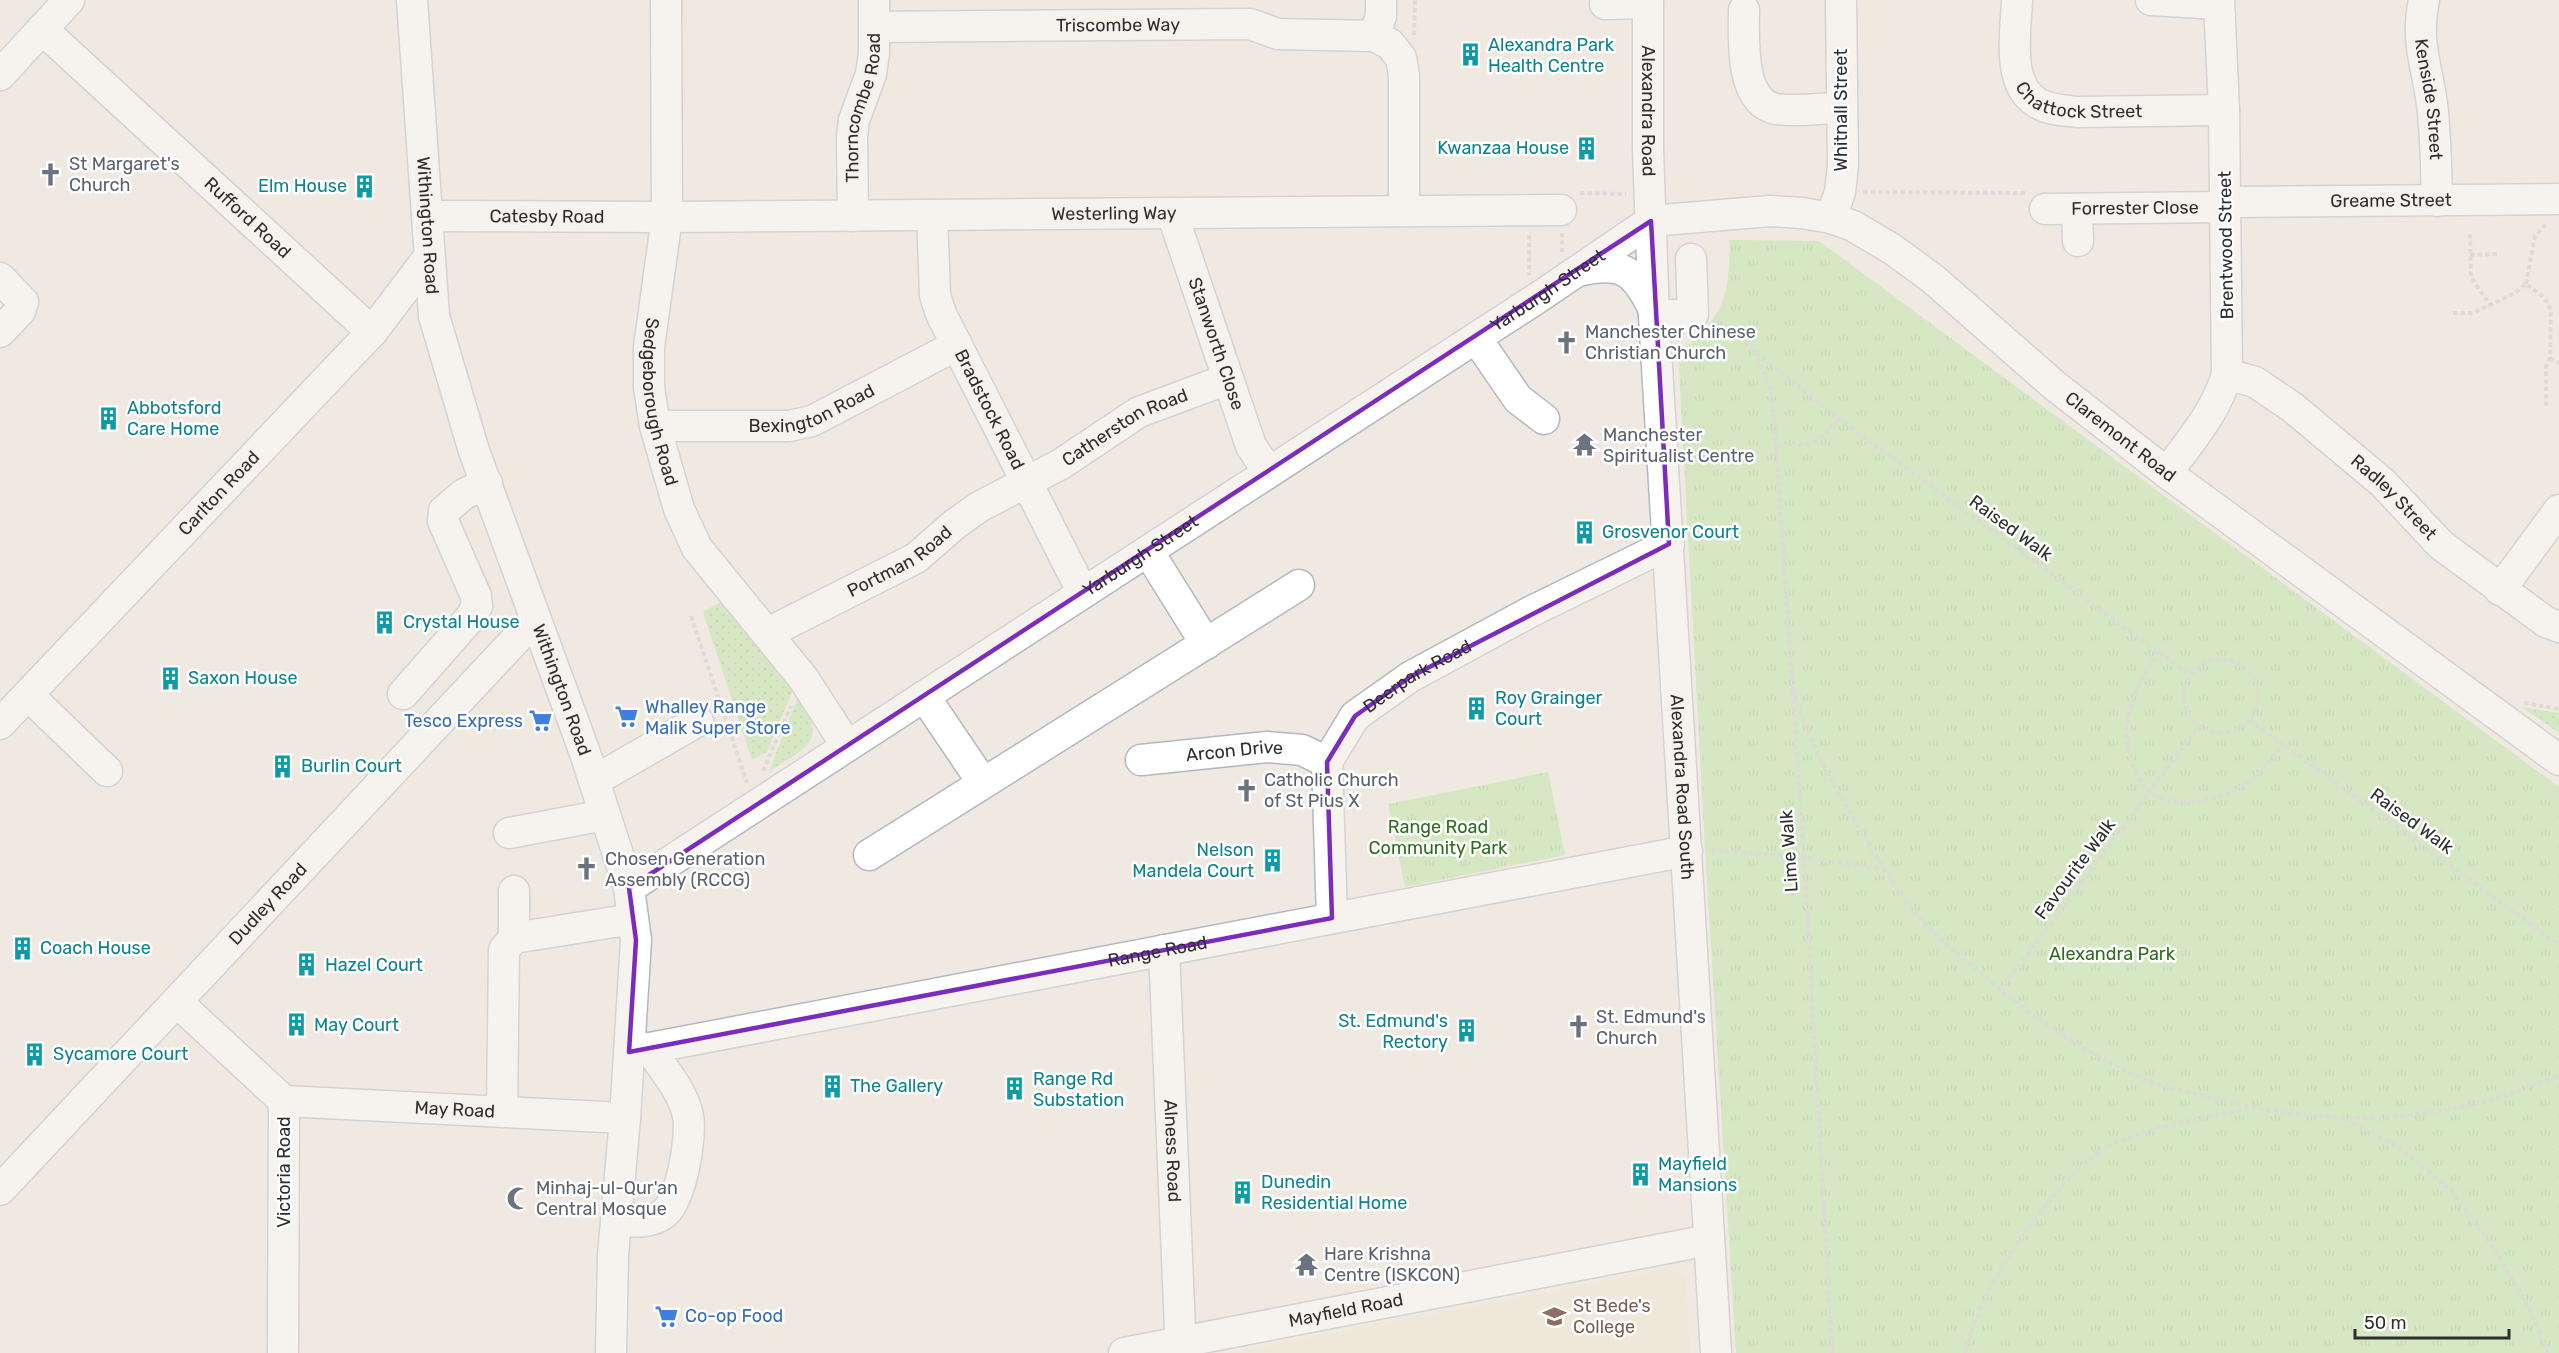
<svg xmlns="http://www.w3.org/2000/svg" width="2559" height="1353" font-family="Rubik,sans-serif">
  <defs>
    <pattern id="grass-dots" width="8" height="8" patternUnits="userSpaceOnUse" patternTransform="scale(1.5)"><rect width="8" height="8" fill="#b6e59e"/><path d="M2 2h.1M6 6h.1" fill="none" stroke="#9dc588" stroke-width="1.8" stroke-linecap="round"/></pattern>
    <pattern id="park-tufts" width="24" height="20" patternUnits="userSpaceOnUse" patternTransform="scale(1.5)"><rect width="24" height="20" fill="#b6e59e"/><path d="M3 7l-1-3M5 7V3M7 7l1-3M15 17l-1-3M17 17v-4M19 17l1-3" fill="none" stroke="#9dc588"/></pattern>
  </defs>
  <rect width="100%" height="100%" fill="#efe9e1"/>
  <path fill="#f0e6d1" d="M1671 1268 1686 1278 1690 1353H1227Z"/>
  <path fill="url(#grass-dots)" d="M722 601 794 687 767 752 752 760 703 612Z
    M799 694C827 743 809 746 769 771Z
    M2521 707 2559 713V733Z"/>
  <path fill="url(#park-tufts)" d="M1730 240 1819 241 2559 787V1353H1736L1705 849 1678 353C1725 317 1729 297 1730 240Z
    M1548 772 1565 855 1405 887 1388 804Z"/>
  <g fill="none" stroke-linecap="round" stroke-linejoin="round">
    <defs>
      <g id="minor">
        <path id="s1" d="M412 0 434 316 474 451 585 753 629 888 636 940 625 1118 613 1255 611 1353"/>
        <path id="s2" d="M666 0 667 217 649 347V387L655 426 679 509 697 548 803 678 847 746"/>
        <path id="s3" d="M1648 0V150L1654 316 1716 1353"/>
        <path id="s4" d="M2017 0C2016 30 2006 83 2036 102 2047 110 2064 110 2077 112L2224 110"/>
        <path d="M2151 0 2219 4"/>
        <path id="s5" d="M2424 0C2415 40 2427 66 2432 104 2436 136 2436 169 2437 201"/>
        <path d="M1605 4 1648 3"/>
        <path d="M1744 10C1744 37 1739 102 1776 109 1797 112 1821 108 1842 108"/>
        <path id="s6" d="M874 27 1250 24 1278 34 1374 36 1390 44 1401 58 1404 75V211"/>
        <path id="s7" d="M42 29 372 332"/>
        <path d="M1374 36 1381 16V0"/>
        <path d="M0 75 69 0"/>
        <path id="s8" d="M2225 202 2559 199"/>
        <path id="s9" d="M2045 209 2225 207"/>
        <path d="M2077 209 2078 241"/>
        <path id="s10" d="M1172 213 1251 446 1268 471"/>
        <path id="s11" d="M932 215 935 295 941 314 1083 593"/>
        <path id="s12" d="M427 216 667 217 1561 210"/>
        <path id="s13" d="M853 216 852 138 854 120 871 74 874 53V0"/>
        <path d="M1831 218 1840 192 1843 165 1841 0"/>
        <path d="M1578 271C1621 261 1634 269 1653 308"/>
        <path d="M0 278 23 302 20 311 0 332"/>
        <path d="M1654 316 1693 314 1691 259"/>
        <path d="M1476 338 1518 399 1544 419"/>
        <path id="s14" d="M2227 374 2255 382 2292 407 2383 483 2441 545 2546 622 2559 627"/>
        <path id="s15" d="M655 426H789L812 421 957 345"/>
        <path d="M2167 473C2190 441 2216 412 2227 374L2224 110 2219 0"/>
        <path d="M1148 551 1206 644"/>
        <path d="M2500 590 2559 510"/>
        <path id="s16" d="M768 633 916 558 955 524 979 507 1061 464 1139 412 1228 379"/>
        <path d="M403 694 471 617 477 606 476 596 443 521 444 511 464 494 487 483"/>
        <path d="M28 695 107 771"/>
        <path d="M924 696 983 783"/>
        <path id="s17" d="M0 724 372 332 429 257"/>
        <path id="s18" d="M1141 760 1267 747 1302 750 1327 762"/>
        <path d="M594 781 698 721"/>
        <path d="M509 833 605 815"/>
        <path d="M869 855 1299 585"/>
        <path id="s19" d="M629 888 1539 297 1651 221 1770 211 1802 213 1831 218 1853 226 1892 249 1933 279 2054 385 2167 473 2559 760"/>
        <path d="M514 891V938"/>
        <path id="s20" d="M1332 918 1327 762 1355 716 1410 677 1532 611 1669 544"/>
        <path id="s21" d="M1164 950 1181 1353"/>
        <path d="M177 1002 284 1101 283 1353"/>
        <path id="s22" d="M629 1052 1687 851"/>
        <path id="s23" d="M284 1101 625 1118"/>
        <path d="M502 1112 504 950 514 938 633 919"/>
        <path id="s24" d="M0 1190 535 619"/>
        <path d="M617 1221C632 1221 648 1224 662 1215 681 1204 692 1137 688 1116 684 1093 662 1067 649 1048"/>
        <path id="s25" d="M1124 1353 1709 1240"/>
      </g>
    </defs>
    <use href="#minor" stroke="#b4b7c1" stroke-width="33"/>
    <path stroke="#c9c9c9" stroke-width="4" stroke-dasharray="4.5 3" stroke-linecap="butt" d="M1414 35 1415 0
      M1863 192 2026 193
      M1580 193 1626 194
      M1562 233V252
      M2470 234 2471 277 2490 305
      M1529 235V275
      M2470 255 2497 254
      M2526 284 2535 236 2546 224
      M2453 313H2473L2515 293 2526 284 2544 297 2551 310 2550 358 2546 367V408
      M1715 320 1839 419 2190 675
      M1754 351 1771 390 1776 446 1804 857 1832 1353
      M2550 358 2559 363
      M1776 446C1810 445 1817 446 1839 419
      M691 616 747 783
      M2158 651C2144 675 2129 698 2127 727 2125 748 2134 777 2149 791 2172 812 2227 799 2249 782 2263 772 2272 757 2283 744
      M2184 696a37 37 0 1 1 74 0a37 37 0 1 1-74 0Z
      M1793 688C1808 741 1830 780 1859 828 1879 860 1899 896 1925 924 1939 939 1957 952 1972 966 2025 1012 2086 1055 2151 1082 2170 1089 2192 1093 2212 1098 2332 1129 2445 1125 2559 1075
      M2524 703 2559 709
      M2249 720 2559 945
      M763 771 791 706
      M1711 850 1804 857 1885 870
      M2000 991 2199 726
      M2345 1120 2396 1145 2451 1190 2497 1253 2529 1308 2548 1353
      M1965 1353C1977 1292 2059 1168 2116 1143 2159 1125 2204 1117 2248 1109"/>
    <use href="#minor" stroke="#fff" stroke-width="30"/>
  </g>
  <path d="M0 0H2559V1353H0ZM1651 221 1669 544 1410 677 1355 716 1327 762 1332 918 629 1052 636 940 629 888Z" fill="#efe9e1" fill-opacity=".55" fill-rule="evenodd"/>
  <path fill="none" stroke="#7b2cbf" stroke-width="4.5" stroke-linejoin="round" d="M1651 221 1669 544 1410 677 1355 716 1327 762 1332 918 629 1052 636 940 629 888Z"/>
  <defs>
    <symbol id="building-bare" viewBox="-9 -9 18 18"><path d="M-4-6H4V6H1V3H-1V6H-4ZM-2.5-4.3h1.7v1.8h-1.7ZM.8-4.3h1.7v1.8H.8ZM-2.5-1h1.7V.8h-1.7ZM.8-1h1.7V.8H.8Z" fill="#0f9aa8" stroke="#fff" stroke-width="2.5" paint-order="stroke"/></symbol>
    <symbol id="church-bare" viewBox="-9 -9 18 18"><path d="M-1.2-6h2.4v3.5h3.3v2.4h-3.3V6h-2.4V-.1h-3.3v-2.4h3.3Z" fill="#6b7280" stroke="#fff" stroke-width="2.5" paint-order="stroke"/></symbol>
    <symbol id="temple-bare" viewBox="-9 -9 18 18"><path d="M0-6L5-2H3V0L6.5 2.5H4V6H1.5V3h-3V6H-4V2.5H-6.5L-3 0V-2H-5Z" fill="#6b7280" stroke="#fff" stroke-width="2.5" paint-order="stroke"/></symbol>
    <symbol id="supermarket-bare" viewBox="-9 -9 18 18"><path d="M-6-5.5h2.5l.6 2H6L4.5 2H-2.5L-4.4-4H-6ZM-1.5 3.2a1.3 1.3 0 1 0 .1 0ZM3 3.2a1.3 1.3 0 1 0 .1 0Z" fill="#3f7fe0" stroke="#fff" stroke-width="2.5" paint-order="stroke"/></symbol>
    <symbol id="mosque-bare" viewBox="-9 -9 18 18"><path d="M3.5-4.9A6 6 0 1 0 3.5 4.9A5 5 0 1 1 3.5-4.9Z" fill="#6b7280" stroke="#fff" stroke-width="2.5" paint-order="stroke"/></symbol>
    <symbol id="school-bare" viewBox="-9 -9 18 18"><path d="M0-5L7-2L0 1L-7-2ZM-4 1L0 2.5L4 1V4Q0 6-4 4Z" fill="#8d6e63" stroke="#fff" stroke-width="2.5" paint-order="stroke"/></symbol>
  </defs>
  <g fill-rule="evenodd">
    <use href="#building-bare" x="1454" y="38" width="33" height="33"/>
    <use href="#building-bare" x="1570" y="132" width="33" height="33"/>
    <use href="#church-bare" x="34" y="158" width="33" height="33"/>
    <use href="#building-bare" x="348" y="170" width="33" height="33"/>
    <use href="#church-bare" x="1550" y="326" width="33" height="33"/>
    <use href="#building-bare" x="92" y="402" width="33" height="33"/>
    <use href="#temple-bare" x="1568" y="428" width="33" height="33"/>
    <use href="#building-bare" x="1568" y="516" width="33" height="33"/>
    <use href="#building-bare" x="368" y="606" width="33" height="33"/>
    <use href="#building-bare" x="154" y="662" width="33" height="33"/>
    <use href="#building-bare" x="1460" y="692" width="33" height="33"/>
    <use href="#supermarket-bare" x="610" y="700" width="33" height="33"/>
    <use href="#supermarket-bare" x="524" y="704" width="33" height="33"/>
    <use href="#building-bare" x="266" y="750" width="33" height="33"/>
    <use href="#church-bare" x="1230" y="774" width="33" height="33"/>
    <use href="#building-bare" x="1256" y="844" width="33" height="33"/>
    <use href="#church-bare" x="570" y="852" width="33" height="33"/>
    <use href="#building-bare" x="6" y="932" width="33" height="33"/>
    <use href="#building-bare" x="290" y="948" width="33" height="33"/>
    <use href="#building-bare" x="280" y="1008" width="33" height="33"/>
    <use href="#church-bare" x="1562" y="1010" width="33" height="33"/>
    <use href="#building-bare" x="1450" y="1014" width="33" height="33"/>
    <use href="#building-bare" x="18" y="1038" width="33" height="33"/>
    <use href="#building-bare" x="816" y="1070" width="33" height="33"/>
    <use href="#building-bare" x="998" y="1072" width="33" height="33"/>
    <use href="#building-bare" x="1624" y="1158" width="33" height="33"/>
    <use href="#building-bare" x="1226" y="1176" width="33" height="33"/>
    <use href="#mosque-bare" x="502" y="1182" width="33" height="33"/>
    <use href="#temple-bare" x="1290" y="1248" width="33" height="33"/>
    <use href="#supermarket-bare" x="650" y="1300" width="33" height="33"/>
    <use href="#school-bare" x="1538" y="1300" width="33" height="33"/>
  </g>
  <g text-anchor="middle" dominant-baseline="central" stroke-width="5" stroke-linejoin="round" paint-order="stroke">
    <g font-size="18" fill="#2e2e2e" stroke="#fff">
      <text stroke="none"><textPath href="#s6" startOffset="244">Triscombe Way</textPath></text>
      <text stroke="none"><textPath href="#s4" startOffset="150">Chattock Street</textPath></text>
      <text stroke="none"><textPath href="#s5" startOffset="100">Kenside Street</textPath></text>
      <text stroke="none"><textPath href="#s13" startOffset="110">Thorncombe Road</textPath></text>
      <text transform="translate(1841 110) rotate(-90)">Whitnall Street</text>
      <text stroke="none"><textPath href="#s3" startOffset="111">Alexandra Road</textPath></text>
      <text stroke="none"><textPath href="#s8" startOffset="166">Greame Street</textPath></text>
      <text stroke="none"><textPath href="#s9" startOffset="90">Forrester Close</textPath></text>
      <text stroke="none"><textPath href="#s12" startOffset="687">Westerling Way</textPath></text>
      <text stroke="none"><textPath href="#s12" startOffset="120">Catesby Road</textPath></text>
      <text stroke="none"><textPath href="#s7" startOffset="279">Rufford Road</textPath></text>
      <text stroke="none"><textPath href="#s1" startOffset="226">Withington Road</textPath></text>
      <text transform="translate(2226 245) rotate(-91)">Brentwood Street</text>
      <text stroke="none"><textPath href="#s19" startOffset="1096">Yarburgh Street</textPath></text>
      <text stroke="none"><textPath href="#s10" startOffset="138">Stanworth Close</textPath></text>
      <text stroke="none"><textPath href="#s2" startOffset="404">Sedgeborough Road</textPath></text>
      <text stroke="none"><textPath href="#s15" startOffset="160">Bexington Road</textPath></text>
      <text stroke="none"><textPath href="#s11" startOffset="207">Bradstock Road</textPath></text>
      <text stroke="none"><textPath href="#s16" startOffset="414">Catherston Road</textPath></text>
      <text stroke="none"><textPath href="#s19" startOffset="1766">Claremont Road</textPath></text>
      <text stroke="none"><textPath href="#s17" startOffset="318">Carlton Road</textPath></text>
      <text stroke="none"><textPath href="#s14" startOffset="210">Radley Street</textPath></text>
      <text transform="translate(2011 528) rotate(36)">Raised Walk</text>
      <text stroke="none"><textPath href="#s19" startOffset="610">Yarburgh Street</textPath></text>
      <text stroke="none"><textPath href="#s16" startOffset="150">Portman Road</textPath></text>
      <text stroke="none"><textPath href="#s20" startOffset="284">Deerpark Road</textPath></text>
      <text stroke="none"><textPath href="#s1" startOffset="712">Withington Road</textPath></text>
      <text stroke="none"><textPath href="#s18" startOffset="94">Arcon Drive</textPath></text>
      <text stroke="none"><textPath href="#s3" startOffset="788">Alexandra Road South</textPath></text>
      <text transform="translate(2412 821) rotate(36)">Raised Walk</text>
      <text transform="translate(1789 851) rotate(-94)">Lime Walk</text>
      <text transform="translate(2075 869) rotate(-53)">Favourite Walk</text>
      <text stroke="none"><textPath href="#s24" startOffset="392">Dudley Road</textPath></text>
      <text stroke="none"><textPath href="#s22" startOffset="538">Range Road</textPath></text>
      <text stroke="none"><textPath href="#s23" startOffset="171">May Road</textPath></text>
      <text stroke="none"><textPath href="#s21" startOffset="201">Alness Road</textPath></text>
      <text transform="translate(284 1172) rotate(-90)">Victoria Road</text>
      <text stroke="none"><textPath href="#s25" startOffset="226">Mayfield Road</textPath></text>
    </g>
    <g font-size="18" fill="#0d838f" stroke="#fff" text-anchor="start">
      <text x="1488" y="45">Alexandra Park<tspan x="1488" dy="21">Health Centre</tspan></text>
      <text x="1569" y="148" text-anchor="end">Kwanzaa House</text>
      <text x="347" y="186" text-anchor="end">Elm House</text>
      <text x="127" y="408">Abbotsford<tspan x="127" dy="21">Care Home</tspan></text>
      <text x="1602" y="532">Grosvenor Court</text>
      <text x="403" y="622">Crystal House</text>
      <text x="188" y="678">Saxon House</text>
      <text x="1495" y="698">Roy Grainger<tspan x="1495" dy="21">Court</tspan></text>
      <text x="301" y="766">Burlin Court</text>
      <text x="1254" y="850" text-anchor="end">Nelson<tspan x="1254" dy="21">Mandela Court</tspan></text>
      <text x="40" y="948">Coach House</text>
      <text x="325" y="965">Hazel Court</text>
      <text x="1448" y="1021" text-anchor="end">St. Edmund's<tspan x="1448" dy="21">Rectory</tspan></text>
      <text x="314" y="1025">May Court</text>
      <text x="53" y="1054">Sycamore Court</text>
      <text x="1033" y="1079">Range Rd<tspan x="1033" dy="21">Substation</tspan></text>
      <text x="850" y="1086">The Gallery</text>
      <text x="1658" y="1164">Mayfield<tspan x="1658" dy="21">Mansions</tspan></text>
      <text x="1261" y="1182">Dunedin<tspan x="1261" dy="21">Residential Home</tspan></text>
    </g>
    <g font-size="18" fill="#5b616d" stroke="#fff" text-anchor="start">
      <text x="69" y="164">St Margaret's<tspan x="69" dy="21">Church</tspan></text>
      <text x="1585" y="332">Manchester Chinese<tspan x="1585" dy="21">Christian Church</tspan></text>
      <text x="1603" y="435">Manchester<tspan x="1603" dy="21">Spiritualist Centre</tspan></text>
      <text x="1264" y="780">Catholic Church<tspan x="1264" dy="21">of St Pius X</tspan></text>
      <text x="605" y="859">Chosen Generation<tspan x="605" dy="21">Assembly (RCCG)</tspan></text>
      <text x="1596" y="1017">St. Edmund's<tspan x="1596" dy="21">Church</tspan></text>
      <text x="536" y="1188">Minhaj-ul-Qur'an<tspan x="536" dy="21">Central Mosque</tspan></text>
      <text x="1324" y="1254">Hare Krishna<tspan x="1324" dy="21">Centre (ISKCON)</tspan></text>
    </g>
    <g font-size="18" fill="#366cbe" stroke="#fff" text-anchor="start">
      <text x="645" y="707">Whalley Range<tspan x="645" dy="21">Malik Super Store</tspan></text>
      <text x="523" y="721" text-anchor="end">Tesco Express</text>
      <text x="685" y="1316">Co-op Food</text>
    </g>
    <g font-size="18" fill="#2c6e1b" stroke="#fff">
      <text x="1438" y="827">Range Road<tspan x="1438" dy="21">Community Park</tspan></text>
      <text x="2112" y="954">Alexandra Park</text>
    </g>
    <g font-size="18" fill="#785e54" stroke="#fff" text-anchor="start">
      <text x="1573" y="1306">St Bede's<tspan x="1573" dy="21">College</tspan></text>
    </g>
  </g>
  <path d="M2355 1329v9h154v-9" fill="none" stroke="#2e2e2e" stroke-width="3"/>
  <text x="2364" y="1329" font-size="18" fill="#2e2e2e" stroke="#ffffff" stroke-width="4.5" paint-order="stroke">50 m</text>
</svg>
